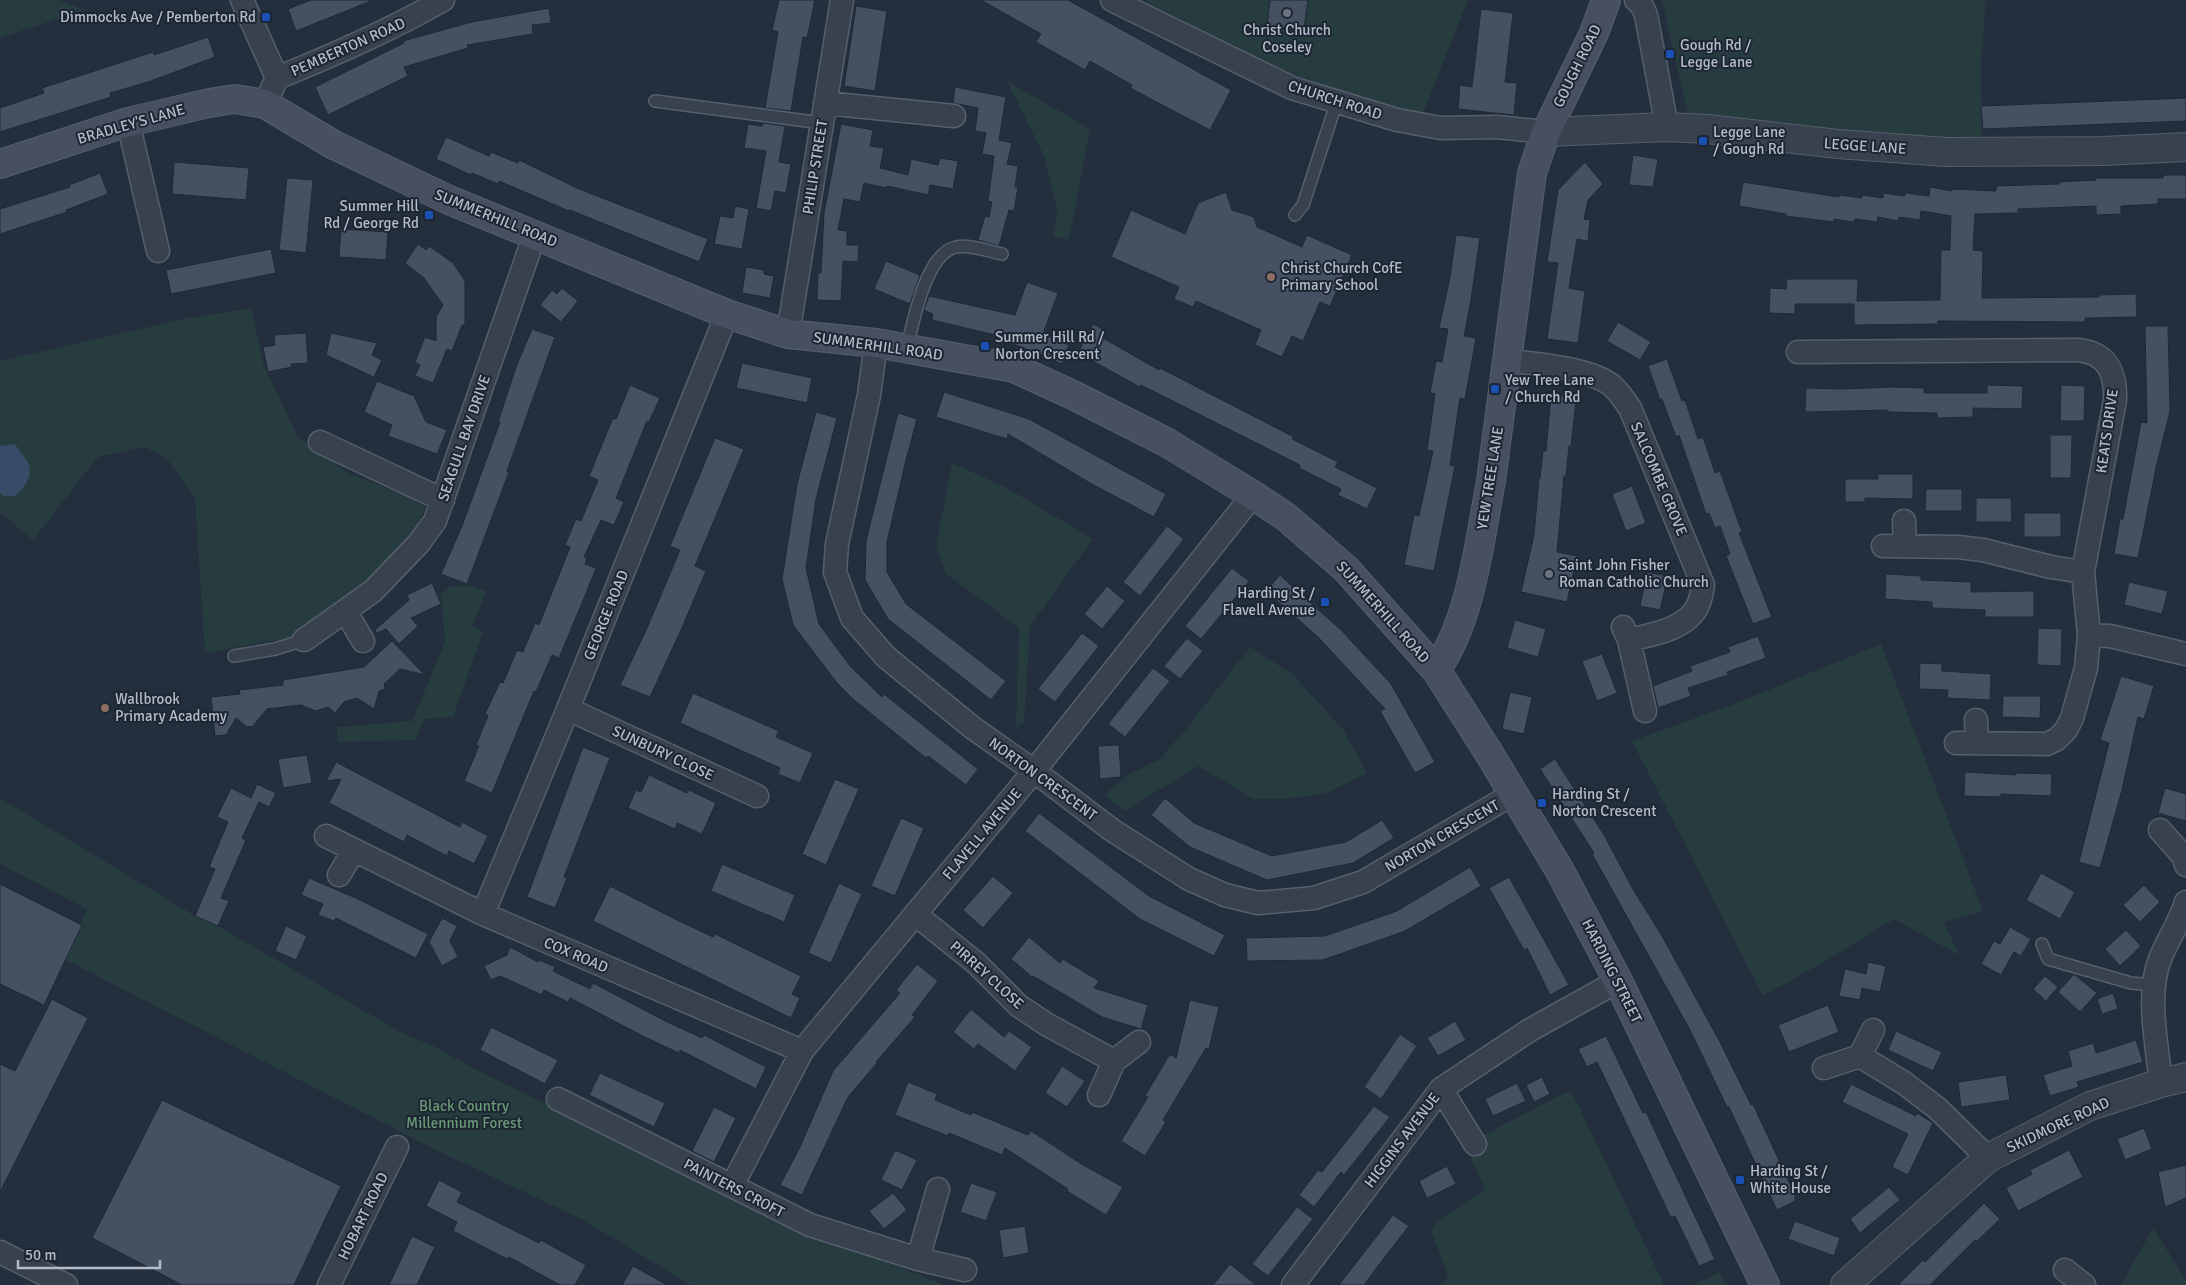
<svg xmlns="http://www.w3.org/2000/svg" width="2186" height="1285" font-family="Signika,sans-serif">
  <rect width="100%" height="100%" fill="#242f3e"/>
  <path fill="#263c3f" d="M0 0H59L85 10 0 38Z
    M1147 0H1468L1421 118 1295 75 1146 2Z
    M1662 0H1986L1981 63 1982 144 1689 120Z
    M1007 81 1090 129 1069 239 1053 237 1058 212 1044 156Z
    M251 308 264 366 297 435 344 471 404 495 426 508 416 528 353 595 293 637 205 653 195 498 167 459 145 447 98 457 33 540 0 512V361L188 318Z
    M952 463 1005 487 1093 539 1030 626 1024 723 1016 728 1019 628 946 574 936 547Z
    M451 586H472L486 591 473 626 483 632 453 717 424 719 416 740 338 742 337 727 412 721 445 642 441 594Z
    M1881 644 1983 911 1944 922 1959 955 1894 919 1824 962 1763 996 1632 741 1734 704Z
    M1250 647 1292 674 1343 729 1367 773 1325 794 1283 799H1254L1198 766 1125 811 1105 795 1128 775 1160 759 1187 728Z
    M0 798 195 916 218 926 402 1033 434 1046 473 1068 784 1221 944 1285H691L585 1221 432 1148 64 959 87 909 0 864Z
    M1571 1090 1664 1285H1442L1448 1276 1432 1232 1436 1222 1486 1190 1465 1148 1480 1137Z
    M2153 1228 2186 1280V1285H2121Z
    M1720 1272 1726 1285H1694Z"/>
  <path fill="#394c67" d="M15 444C18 450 24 455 27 461 35 473 25 488 15 496H4L0 493V446Z"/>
  <path fill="#455162" stroke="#1f2835" d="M311 0H371V1L296 31 288 9Z
    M779 0H815L807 38 803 37 791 111 765 108 778 32 772 30Z
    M981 0H1068L1231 90 1210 130 1130 88 1132 85 1090 61 1085 70 1036 42 1041 34Z
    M1270 0H1308L1304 29 1267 27Z
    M856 6 887 11 875 91 844 86Z
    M549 8 551 23 532 25 533 34 467 45 468 48 404 67 408 76 328 115 315 87 404 43 403 41 472 22Z
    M1481 9 1513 13 1505 82 1517 83 1514 115 1458 109 1460 85 1472 87Z
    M208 37 215 57 148 82 110 93 111 97 0 132V108L44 93 42 88 153 52 154 55Z
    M955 87 1006 97 999 140 1012 143 1007 164 1018 166 1015 187H1018L1014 211 1009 210 999 246 978 240 985 216 989 217 992 202 988 201 994 156 982 154 986 133 975 131 978 108 953 103Z
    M2186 98V121L1983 129 1981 106Z
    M763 123 785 126 779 162 791 164 786 193 775 191 771 211 756 208 766 151 744 148 748 124 762 126Z
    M841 124 873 130 870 146 884 148 880 168 908 175 911 159 938 165 940 158 958 161 953 189 930 185 928 195 887 186 886 188 864 183 860 202 844 199 838 230 847 231V245H859L858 262 843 261 841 301 817 300 818 273H821L824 213Z
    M446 137 489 156 491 152 518 163 519 160 579 189 708 239 699 262 570 210 569 211 499 181 498 184 472 173 471 175 436 159Z
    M1633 155 1658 159 1653 187 1629 185Z
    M174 162 249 168 246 200 172 194Z
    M1585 162 1603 184 1588 200 1584 219 1590 220 1588 241 1577 239 1569 288 1585 291 1578 343 1547 339 1558 263 1547 262 1558 190Z
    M100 173 108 194 66 210 67 212 0 234V209L70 187 69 185Z
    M2163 175H2186V199H2158V204L2121 206V214L2096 215V206L2018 209V213L1975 214 1973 250 1983 251 1982 298 2099 297V295L2136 294 2137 317 2085 318V322L1938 321V324L1854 325V304H1795V314L1769 313 1770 288 1786 289 1787 279H1858L1857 301 1940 300 1941 250H1950L1951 216 1921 211 1920 220 1899 217 1898 221 1878 217 1877 222 1855 219 1854 222 1834 219V222L1786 216V214L1739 206 1743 182 1839 197V195L1862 198V195L1883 198V193L1905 196V193L1929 196 1930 187 1952 191V189L1996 191V186L2059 184V182L2096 180V178H2163Z
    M287 178 313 180 306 253 279 250Z
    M1226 192 1232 210 1254 217 1257 227 1302 247 1307 235 1352 255 1330 306 1320 302 1303 341 1292 336 1282 357 1255 345 1261 330 1196 301 1193 307 1174 299 1179 287 1111 257 1131 210 1185 234 1198 203Z
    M735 206 749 209 742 249 714 244 720 216 733 218Z
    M341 229 388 232 386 260 339 257Z
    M1456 235 1480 238 1471 300 1464 336 1476 338 1465 399 1460 398 1450 465 1455 466 1434 571 1404 565 1414 515 1419 516 1433 451 1427 450 1435 394 1430 393 1436 361 1442 362 1448 329 1439 328 1450 277Z
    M418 244 426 250 429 246 453 263 465 281V325H462L452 351 447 349 433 383 415 376 420 365 415 362 425 337 436 341V317L443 305 424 278 405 263Z
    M271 249 276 273 171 294 166 270Z
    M886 261 920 275 910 304 874 289Z
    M746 267 764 270V274L774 276 770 298 742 293Z
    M1027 282 1058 293 1043 334 1069 345 1062 364 1011 343 1012 339 932 320 933 314 924 310 929 296 1015 315Z
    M562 288 578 301 561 322 540 305 552 290 557 294Z
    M1618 322 1651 342 1640 360 1607 341Z
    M1093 324 1107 331 1103 338 1159 370 1160 368 1294 437 1292 439 1338 462 1335 467 1377 488 1367 509 1338 495 1341 489 1299 468 1300 465 1141 385 1140 387 1078 353Z
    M2145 326H2168L2170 411 2157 463 2138 558 2114 554 2120 519H2123L2141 422 2147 423Z
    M532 329 555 337 507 471 509 472 467 584 441 574 462 526 500 422H498L516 367Z
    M306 333 308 363 291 364 292 367 268 372 263 347 275 345 274 335Z
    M331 333 377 343 372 355 382 360 374 377 326 355Z
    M1667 359 1682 401 1685 400 1698 439 1703 437 1715 473 1720 471 1742 532 1739 533 1772 617 1753 624 1726 556 1730 554 1720 526 1715 528 1709 513 1706 514 1679 435 1676 437 1662 399 1660 400 1648 366Z
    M742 363 812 378 807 403 736 388Z
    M377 381 414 396 426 422 447 430 437 454 388 436 392 425 364 412Z
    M630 385 660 398 649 422 647 421 616 498 624 502 614 525 601 520 584 557 587 558 585 564 596 568 587 591 559 658 552 655 536 692 534 691 492 793 464 781 479 746 476 745 488 716 485 714 500 682 503 683 517 650 523 652 535 623 539 625 570 547 565 545 576 519 581 521 598 480 589 476 613 418 616 419Z
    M1987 385 2023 386 2022 409 1973 408V417L1937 418V413L1888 412V410L1805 412 1806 388 1841 389 1894 387 1924 388V393H1987Z
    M2061 385 2085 386 2084 421H2060Z
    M1577 391 1571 447 1569 446 1566 476H1564L1557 552 1577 556 1567 602 1521 592 1534 535 1539 478H1540L1543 451H1546L1551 395 1571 397 1570 403Z
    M944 392 1029 419 1166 494 1154 517 1090 483 1008 434 1007 439 936 417Z
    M816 412 837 418 816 499 806 568 819 624 850 666 882 697 884 694 978 769 966 785 928 756 926 758 853 699 837 683 793 625 782 579 797 484Z
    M898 413 917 419 906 460 887 542V572L906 604 1006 681 991 700 888 619 865 580 866 541Z
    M2050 435H2072L2071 478H2050Z
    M715 438 744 449 695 566 706 571 681 630 650 697 620 685 647 628 680 550 670 546Z
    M1878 474H1913V499L1865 498V502H1845V479H1878Z
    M1632 486 1646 523 1626 531 1612 494Z
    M1926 489H1962V511H1925Z
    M1976 498H2011L2012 522H1976Z
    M2024 513H2061V537H2024Z
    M1167 526 1184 539 1140 596 1123 582Z
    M1232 568 1249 581 1201 639 1185 626Z
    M1647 572 1668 576 1660 610 1640 606Z
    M1886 574 1921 576V580L1971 582V592L2034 591V617H1985V610L1932 608V602L1885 599Z
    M1280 575 1342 631 1391 684 1435 762 1415 773 1380 711 1385 709 1318 637 1266 591Z
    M2129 582 2168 591 2162 614 2124 605Z
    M432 583 441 604 411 618 418 626 399 644 386 629 377 633 375 630 409 600 407 595Z
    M1107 586 1125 601 1102 629 1084 614Z
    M1515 620 1546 629 1538 657 1507 648Z
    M2038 628 2062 629 2061 666 2037 665Z
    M1082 633 1099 646 1055 702 1038 689Z
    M1758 636 1766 658 1727 672 1728 675 1688 688 1691 696 1658 708 1653 686 1692 671 1690 666 1730 652 1728 647Z
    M1187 638 1203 651 1180 679 1164 666Z
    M392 641 425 675 400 669 384 684 385 689 379 691 374 709 357 698 344 702 335 713 328 707 316 711 301 705 267 709 253 726 247 727 236 718 226 735 215 736 211 697 240 694 239 690 283 685V680L364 667Z
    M1602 654 1617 693 1597 701 1582 661Z
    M1920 663 1942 664V671L1991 674 1990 700 1947 698 1948 690 1919 689Z
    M1153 668 1170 681 1125 737 1108 724Z
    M2121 676 2154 686 2144 719 2138 717 2122 790 2100 868 2079 862 2109 743 2100 740Z
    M1510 692 1532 697 1524 734 1502 729Z
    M693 693 779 731 776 737 813 753 800 783 778 774 780 768 680 723Z
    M2003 696H2041L2040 718 2002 717Z
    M1119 745 1121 777 1100 779 1098 746Z
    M583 747 610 758 564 877 567 878 555 908 527 897Z
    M307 755 312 783 283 788 278 759Z
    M1555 759 1604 835 1634 891 1662 936 1720 1042 1751 1105 1753 1104 1795 1195V1201L1777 1210 1729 1107H1727L1689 1028 1592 854 1594 853 1540 769Z
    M336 762 460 827 462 822 488 836 474 864 449 851 447 856 407 835 404 842 329 803 341 779 326 781Z
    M1965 772 2016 775V773L2052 774 2051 796 2001 794V797L1964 796Z
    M649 775 687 793 689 790 716 803 702 834 677 823 675 829 628 808 636 790 641 792Z
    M835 779 859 789 826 865 802 854Z
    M257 784 276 793 269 807 259 802 242 838 246 840 221 898 229 901 218 926 195 916 215 869 209 867 228 822 217 817 231 788 251 798Z
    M2165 788 2186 794V821L2158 813Z
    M1165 798 1194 823 1272 856 1346 842 1382 820 1394 838 1353 863 1267 880 1190 847 1151 815Z
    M1039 813 1149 896 1225 935 1214 956 1140 919 1025 831Z
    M901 818 924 828 895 896 871 886Z
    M722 864 795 895 784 922 711 891Z
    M1470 867 1481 886 1405 931 1323 960 1247 961 1246 938 1325 936 1397 911Z
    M2041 873 2075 892 2060 919 2026 900Z
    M993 876 1013 893 983 928 963 910Z
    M1509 877 1569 985 1550 995 1527 948 1524 950 1489 888Z
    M309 878 358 899 428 934 416 958 336 918 334 921 318 915 323 904 301 895Z
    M839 883 862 894 831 963 808 953Z
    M0 884 82 925 44 1005 0 984Z
    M2144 885 2160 902 2140 922 2123 905Z
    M610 886 679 921 713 937 715 934 801 976 792 994 800 998 791 1018 593 921Z
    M442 918 457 926 450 941 458 957 442 966 429 942Z
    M286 926 307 936 296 960 275 951Z
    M2010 927 2031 939 2021 956 2014 952 2001 975 1981 964 1994 941 2000 944Z
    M2126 930 2141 946 2120 966 2105 949Z
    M1029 937 1060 963 1063 959 1099 981 1094 988 1148 1005 1141 1029 1102 1017 1033 976 1032 977 1011 959Z
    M510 947 538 962 539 960 555 967 553 971 590 989 593 983 665 1021 702 1038 704 1035 766 1067 756 1089 680 1050 679 1053 643 1036 570 998 568 1002 544 990 542 995 500 976 491 980 484 966 507 955Z
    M1868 962 1886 966 1880 992 1862 988 1860 1000 1839 996 1845 969 1866 974Z
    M917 964 938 981 912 1015 915 1017 876 1062 877 1063 848 1097 802 1195 780 1185 800 1147 833 1071 900 993 896 990Z
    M2074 974 2097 993 2080 1012 2058 992Z
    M2045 976 2058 987 2046 1001 2033 989Z
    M2113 993 2118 1009 2102 1014 2097 999Z
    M52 999 88 1018 0 1192V1064L15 1071Z
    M1190 1000 1219 1007 1209 1049 1206 1048 1163 1120 1166 1122 1145 1156 1121 1141 1148 1097 1145 1096 1170 1054 1176 1058Z
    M1828 1005 1839 1032 1789 1052 1778 1025Z
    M971 1009 1004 1037 1009 1031 1032 1047 1015 1071 978 1044 974 1049 953 1032Z
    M1455 1021 1466 1040 1438 1056 1427 1038Z
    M491 1027 558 1060 545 1084 480 1050Z
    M1896 1031 1942 1052 1933 1071 1888 1050Z
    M1400 1034 1417 1046 1381 1099 1364 1087Z
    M1606 1036 1643 1113 1646 1112 1715 1259 1699 1266 1675 1216 1671 1218 1597 1062 1587 1067 1578 1049Z
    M2136 1040 2143 1062 2077 1082 2079 1087 2050 1096 2043 1075 2072 1066 2068 1051 2093 1043 2096 1053Z
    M1062 1066 1085 1081 1067 1107 1045 1093Z
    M600 1073 665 1103 654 1127 589 1095Z
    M2006 1075 2010 1100 1961 1107 1958 1082Z
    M1542 1077 1550 1094 1534 1102 1526 1085Z
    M908 1082 937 1094 935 1100 971 1115 972 1112 1028 1135 1031 1131 1083 1165 1123 1187 1106 1215 1067 1191 1068 1189 1005 1148 1002 1155 949 1133 948 1136 895 1115Z
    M1517 1083 1526 1101 1493 1116 1485 1099Z
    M1851 1084 1916 1116 1917 1113 1933 1123 1908 1175 1892 1167 1908 1134 1842 1102Z
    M162 1100 341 1186 294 1285H182L92 1238Z
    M1374 1106 1390 1117 1344 1175 1341 1172 1314 1207 1299 1195 1318 1170 1322 1172Z
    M714 1107 736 1118 714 1162 692 1151Z
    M2144 1128 2152 1149 2125 1160 2117 1139Z
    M895 1150 917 1160 902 1190 881 1180Z
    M2069 1150 2083 1177 2018 1211 2006 1188 2032 1174 2030 1170Z
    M2186 1165V1198L2165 1207 2158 1172Z
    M1447 1166 1456 1184 1427 1198 1419 1181Z
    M439 1180 462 1192 457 1202 539 1243 541 1240 586 1265 575 1285H560L509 1257 507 1259 453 1231 457 1222 426 1206Z
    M971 1183 997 1192 986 1221 960 1212Z
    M1889 1187 1900 1200 1860 1233 1850 1219Z
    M893 1193 907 1210 884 1229 869 1211Z
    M1984 1203 2000 1219 1977 1241 1975 1240 1930 1285H1898L1923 1260 1925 1262Z
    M1297 1207 1313 1219 1268 1276 1252 1264Z
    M1393 1215 1409 1226 1378 1266 1364 1285H1339Z
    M1795 1221 1840 1238 1834 1256 1788 1239Z
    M1025 1226 1029 1253 1003 1258 999 1230Z
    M412 1236 435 1247 417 1285H389Z
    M1230 1264 1256 1285H1213Z
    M633 1266 667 1285H622Z"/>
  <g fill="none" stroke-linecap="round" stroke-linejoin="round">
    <defs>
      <path id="service" d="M655 101 822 123
        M1295 215 1303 205 1337 101
        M907 348C913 322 926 253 956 247 969 244 988 251 1002 254
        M234 656 275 649 304 640
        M2042 944 2048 959 2131 983 2154 985"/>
      <path id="minor" d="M242 0 277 78
        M1112 0 1292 88 1397 120 1441 128 1497 127 1546 132
        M1636 0 1642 6 1646 15 1667 127
        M825 103 954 116
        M265 104 277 78C334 55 389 31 443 0
        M128 122 158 251
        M788 334 842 0
        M876 343 869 395 837 544 835 572 852 618 886 657 973 728 1034 771 1112 830 1189 879 1225 895 1258 903 1314 898 1363 882 1513 794
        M1798 352 2078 350C2107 353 2116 372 2115 400L2083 572 2089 635 2086 668 2072 718 2066 730 2057 739 2047 744 1956 743
        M1507 360C1537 365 1585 367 1610 384 1618 390 1624 400 1630 408L1703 585C1702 591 1701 599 1698 605 1688 629 1651 635 1629 640
        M320 442 443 500
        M1904 521 1905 546
        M1883 546 1958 547 1983 550 2051 567 2083 572
        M346 612 363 641
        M1623 627 1629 640 1645 711
        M2089 635 2110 636 2186 654
        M304 640 373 591 419 543 435 521 535 234
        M568 709 757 796
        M1976 720 1977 743
        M2160 830 2183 856 2186 865
        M326 836 483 914 802 1051
        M339 875 354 850
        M483 914 568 709 727 314
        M915 914 976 963 1019 1006 1046 1024 1114 1061
        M1860 1056 1904 1083 1937 1108 1988 1158
        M1824 1068 1860 1056 1873 1030
        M2161 1083C2157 1046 2146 994 2160 959 2168 939 2180 922 2186 902
        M1441 1089 1475 1144
        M1099 1095 1114 1061 1139 1042
        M558 1099 810 1225 918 1259 965 1270
        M732 1186 802 1051 1034 771 1253 495
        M0 1252 66 1285
        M918 1259 938 1189
        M2065 1270 2084 1285
        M329 1285 397 1147
        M1293 1285 1441 1089 1530 1030 1618 981"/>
      <path id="tertiary" d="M1546 132 1667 127 1708 129 1838 144 1946 152 2103 151 2186 147
        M1845 1285 1988 1158 2090 1106 2161 1083 2186 1077"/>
      <path id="secondary" d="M0 164 128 122 209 103 235 99 265 104 334 145 449 200 727 314 788 334 876 343 1014 368 1073 395 1166 442 1253 495 1286 517 1346 569 1436 670 1487 750 1560 871 1618 981 1765 1285
        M1436 670C1472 618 1479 543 1491 481L1532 173 1546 132 1594 33 1606 0"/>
    </defs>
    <use href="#service" stroke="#565f6c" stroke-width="14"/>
    <use href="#minor" stroke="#565f6c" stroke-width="25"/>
    <use href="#tertiary" stroke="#565f6c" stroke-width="30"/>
    <use href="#secondary" stroke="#565f6c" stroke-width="30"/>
    <use href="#service" stroke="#38414e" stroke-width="11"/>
    <use href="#minor" stroke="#38414e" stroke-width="22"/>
    <use href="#tertiary" stroke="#38414e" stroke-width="28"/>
    <use href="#secondary" stroke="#465061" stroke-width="28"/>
  </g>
  <g fill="#6b7280" stroke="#1d2633" stroke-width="2">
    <circle cx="1287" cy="13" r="5"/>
    <circle cx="1549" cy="574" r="5"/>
  </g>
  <g fill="#1a4fb4" stroke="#1d2633" stroke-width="2">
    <rect x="261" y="12" width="10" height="10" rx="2.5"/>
    <rect x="1665" y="49" width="10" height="10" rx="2.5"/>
    <rect x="1698" y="136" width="10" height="10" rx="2.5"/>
    <rect x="424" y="210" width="10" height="10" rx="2.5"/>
    <rect x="980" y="341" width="10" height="10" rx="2.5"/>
    <rect x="1490" y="384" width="10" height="10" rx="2.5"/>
    <rect x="1320" y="597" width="10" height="10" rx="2.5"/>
    <rect x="1537" y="798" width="10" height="10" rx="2.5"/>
    <rect x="1735" y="1175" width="10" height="10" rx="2.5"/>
  </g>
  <g fill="#8d6e63" stroke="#1d2633" stroke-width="2">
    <circle cx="1271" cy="277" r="5"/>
    <circle cx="105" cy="708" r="5"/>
  </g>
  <g text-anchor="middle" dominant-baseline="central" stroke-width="4" stroke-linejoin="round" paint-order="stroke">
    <g font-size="15" fill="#b4bcc9" stroke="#1d2633" text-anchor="start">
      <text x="256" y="17" text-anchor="end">Dimmocks Ave / Pemberton Rd</text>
      <text x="1287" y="30" text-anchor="middle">Christ Church<tspan x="1287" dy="17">Coseley</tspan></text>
      <text x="1680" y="45">Gough Rd /<tspan x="1680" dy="17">Legge Lane</tspan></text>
      <text x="1713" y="132">Legge Lane<tspan x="1713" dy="17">/ Gough Rd</tspan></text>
      <text x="419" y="206" text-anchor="end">Summer Hill<tspan x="419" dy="17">Rd / George Rd</tspan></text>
      <text x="1281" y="268">Christ Church CofE<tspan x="1281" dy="17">Primary School</tspan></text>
      <text x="995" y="337">Summer Hill Rd /<tspan x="995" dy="17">Norton Crescent</tspan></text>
      <text x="1505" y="380">Yew Tree Lane<tspan x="1505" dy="17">/ Church Rd</tspan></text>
      <text x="1559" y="565">Saint John Fisher<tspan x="1559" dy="17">Roman Catholic Church</tspan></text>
      <text x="1315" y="593" text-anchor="end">Harding St /<tspan x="1315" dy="17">Flavell Avenue</tspan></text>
      <text x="115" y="699">Wallbrook<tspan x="115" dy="17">Primary Academy</tspan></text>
      <text x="1552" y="794">Harding St /<tspan x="1552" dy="17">Norton Crescent</tspan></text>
      <text x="1750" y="1171">Harding St /<tspan x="1750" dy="17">White House</tspan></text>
    </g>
    <g font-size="15" fill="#b4bcc9" stroke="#1d2633">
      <text transform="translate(348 47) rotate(-24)">PEMBERTON ROAD</text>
      <text transform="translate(1577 66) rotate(-64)">GOUGH ROAD</text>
      <text transform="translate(1335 100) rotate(18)">CHURCH ROAD</text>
      <text transform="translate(131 124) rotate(-16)">BRADLEY'S LANE</text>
      <text transform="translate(1865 146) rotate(4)">LEGGE LANE</text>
      <text transform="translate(815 167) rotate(-81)">PHILIP STREET</text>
      <text transform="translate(496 218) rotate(22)">SUMMERHILL ROAD</text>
      <text transform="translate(878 346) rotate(8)">SUMMERHILL ROAD</text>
      <text transform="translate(2107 431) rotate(-82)">KEATS DRIVE</text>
      <text transform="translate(464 438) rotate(-71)">SEAGULL BAY DRIVE</text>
      <text transform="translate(1490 478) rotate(-81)">YEW TREE LANE</text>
      <text transform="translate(1659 479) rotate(67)">SALCOMBE GROVE</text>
      <text transform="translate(1383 612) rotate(48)">SUMMERHILL ROAD</text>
      <text transform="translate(606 615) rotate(-68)">GEORGE ROAD</text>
      <text transform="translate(663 753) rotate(25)">SUNBURY CLOSE</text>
      <text transform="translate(1043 779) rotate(36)">NORTON CRESCENT</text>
      <text transform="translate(982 834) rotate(-50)">FLAVELL AVENUE</text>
      <text transform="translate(1442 836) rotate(-30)">NORTON CRESCENT</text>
      <text transform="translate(576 955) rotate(23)">COX ROAD</text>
      <text transform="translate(1612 971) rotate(63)">HARDING STREET</text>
      <text transform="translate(987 975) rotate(42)">PIRREY CLOSE</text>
      <text transform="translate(2058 1125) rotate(-25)">SKIDMORE ROAD</text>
      <text transform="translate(1402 1140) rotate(-53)">HIGGINS AVENUE</text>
      <text transform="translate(734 1188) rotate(27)">PAINTERS CROFT</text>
      <text transform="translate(363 1216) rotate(-64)">HOBART ROAD</text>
    </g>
    <g font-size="15" fill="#6b9a76" stroke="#1d2633">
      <text x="464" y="1106">Black Country<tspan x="464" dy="17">Millennium Forest</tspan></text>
    </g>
  </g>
  <path d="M18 1260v8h142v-8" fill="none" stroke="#b4bcc9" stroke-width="2.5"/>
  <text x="25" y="1260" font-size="15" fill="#b4bcc9" stroke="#1d2633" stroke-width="4" paint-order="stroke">50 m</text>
</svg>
